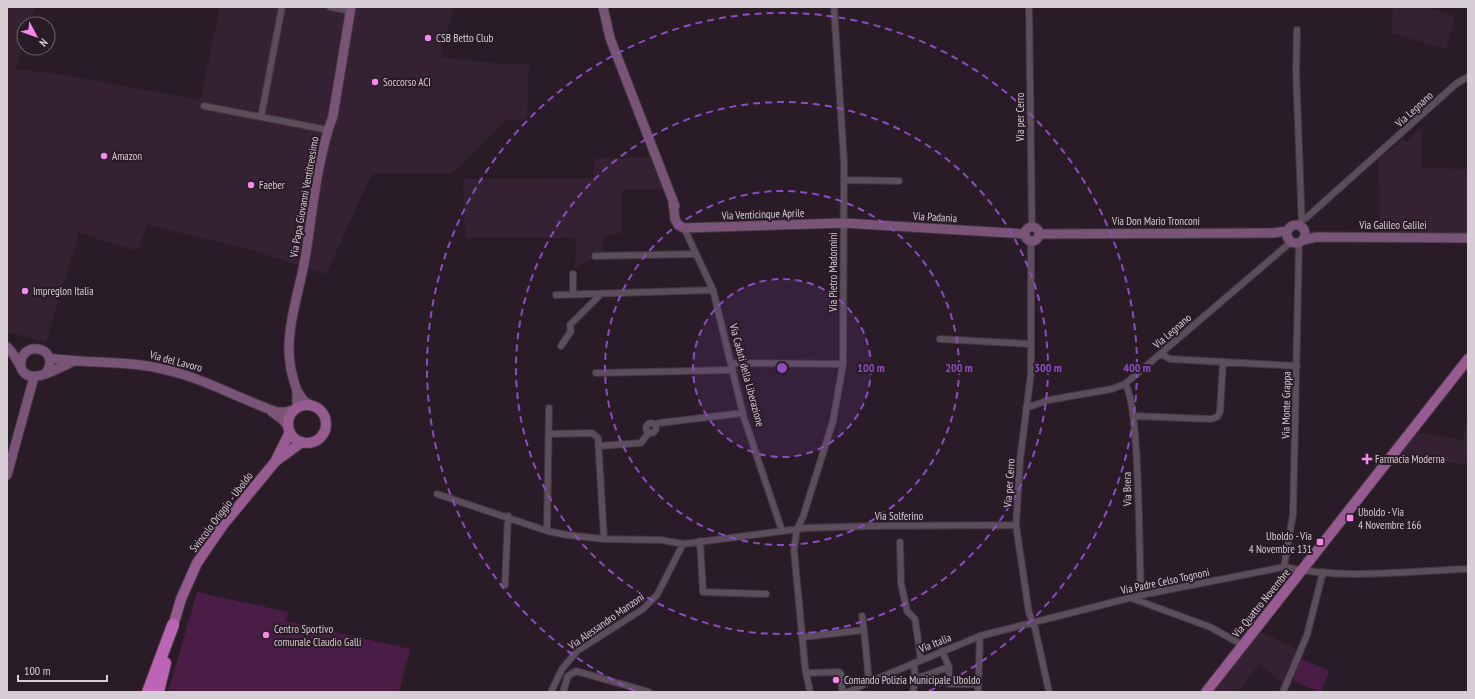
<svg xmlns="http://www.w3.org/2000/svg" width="1475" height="699" font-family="'PT Sans Narrow',sans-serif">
  <rect width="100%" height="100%" fill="#291c27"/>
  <path fill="#342232" d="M7 7H35L29 24H24V42L16 69 64 75 200 100 220 7H454L440 57 501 64H529L527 119 506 120 452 174H372L326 274 248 249 147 225 137 251 79 233 46 342 7 332Z
    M1393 7H1426L1455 16 1446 49 1391 33Z
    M1421 127V168L1468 169V234L1380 233 1379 159 1403 139 1407 142Z
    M651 157 663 189 622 190 621 233 604 236 603 252 575 268 576 238H465L463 179 594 178V159Z
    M1466 423H1468V464L1395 459 1416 432 1463 440Z
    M1260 631 1299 650 1284 684 1259 664 1238 692H1211Z"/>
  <path fill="#491d45" d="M197 592 288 612 286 621 410 649 399 692H168Z
    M1301 659 1330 671 1320 692 1294 681V677Z"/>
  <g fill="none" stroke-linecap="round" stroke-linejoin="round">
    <defs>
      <path id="street" d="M330 7 350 11
        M1029 7 1032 228
        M1297 30 1296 70 1302 227
        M204 106 328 130
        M261 117 282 7
        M844 180 899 181
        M1302 219 1306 218 1457 83 1468 77
        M684 228 713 290 744 418 782 531
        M1031 241V373L1020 460 1016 525 1029 613 1035 628 1049 692
        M595 256 694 254
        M573 274V294
        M556 295 713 290
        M940 339 1031 344
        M561 346 571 331 570 325 601 294
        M1161 354 1170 359 1297 366
        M731 363 843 364
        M596 373 733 370
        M1125 384C1140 402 1139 561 1141 595
        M1026 408 1049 400 1112 389 1125 384 1291 242
        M1133 416 1211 419 1217 417 1220 412 1223 362
        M646 428a5 5 0 1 1 10 0a5 5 0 1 1-10 0Z
        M655 425 659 423 743 413
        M549 434 592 433 598 438 604 539
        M599 446 641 443 649 432
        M437 494 547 531 567 535 604 539 661 540 683 544 806 528 872 526 1016 525
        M547 531 549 408
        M700 541 703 592 766 594
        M900 542 901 583 907 611 915 619 921 660
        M1284 567 1293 514 1299 243
        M505 585 508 516
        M1131 598 1210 627 1243 645
        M862 616 864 630
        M804 637 864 630 869 682
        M942 651 949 667V684H978
        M914 663 915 679 949 667
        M806 673 839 672 841 674 842 690 846 692
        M551 692 562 669 577 651 643 609 657 595 683 544
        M563 692 568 676 576 671 649 692
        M810 692 805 667 794 550 797 529 803 517 833 421 843 364 844 162 834 7
        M849 692 869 682 980 636 1141 595 1284 567C1344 580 1407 571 1468 569
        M913 692 915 679
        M978 692 980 636
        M1283 692 1307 635 1323 572"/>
      <path id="secondary" d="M603 7 610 38 675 206
        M673 202 675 219 678 225 684 228 843 223 1025 234
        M1287 234a9 9 0 1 1 18 0a9 9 0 1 1-18 0Z
        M1025 234a7 7 0 1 1 14 0a7 7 0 1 1-14 0Z
        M1039 234 1273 233 1287 231
        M1303 240 1317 237 1468 238
        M7 347C14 353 18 362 22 370 31 386 60 367 72 362
        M49 358C85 364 121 360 158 368 200 376 237 398 277 412H285L296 409
        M21 366C19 338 63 347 46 373
        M297 391C292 377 289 364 289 349 289 317 301 285 306 253 313 208 317 159 333 116L351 7
        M297 408V391L304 401 312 406
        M272 412 283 420 289 428
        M7 475 34 377"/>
      <path id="primary" d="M288 424a19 19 0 1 1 38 0a19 19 0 1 1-38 0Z
        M276 461 302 442
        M171 633 181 599 197 563 223 525 275 462 290 432
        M1206 692 1468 359"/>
      <path id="highway" d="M148 692 173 625
        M158 692 165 663"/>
    </defs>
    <use href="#street" stroke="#41363f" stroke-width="8"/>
    <use href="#secondary" stroke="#41363f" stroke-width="11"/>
    <use href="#primary" stroke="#41363f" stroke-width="12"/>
    <use href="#highway" stroke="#41363f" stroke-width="14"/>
    <use href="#street" stroke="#5c4d5a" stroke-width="6"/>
    <use href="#secondary" stroke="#795476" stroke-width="9"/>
    <use href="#primary" stroke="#975b91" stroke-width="10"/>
    <use href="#highway" stroke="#be64b6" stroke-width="12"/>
  </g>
  <circle cx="782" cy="368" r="89" fill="#8d4cc3" fill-opacity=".12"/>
  <g fill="none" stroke="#8d4cc3" stroke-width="2" stroke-dasharray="7 5">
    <circle cx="782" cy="368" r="89"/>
    <circle cx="782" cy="368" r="177"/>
    <circle cx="782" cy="368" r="266"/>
    <path d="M635 691A355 355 0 1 1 929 691"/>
  </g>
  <g fill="#f688ed" stroke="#291c27" stroke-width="1.5">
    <circle cx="428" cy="38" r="4"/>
    <circle cx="375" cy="82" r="4"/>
    <circle cx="104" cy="156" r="4"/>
    <circle cx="251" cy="185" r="4"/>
    <circle cx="25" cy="291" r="4"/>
    <path d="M1365 453h4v4h4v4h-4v4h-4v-4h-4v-4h4z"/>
    <rect x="1346" y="514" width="8" height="8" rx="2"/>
    <rect x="1316" y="538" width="8" height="8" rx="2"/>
    <circle cx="266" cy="635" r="4"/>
    <circle cx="836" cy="680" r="4"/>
  </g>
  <g text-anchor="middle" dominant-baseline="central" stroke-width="4" stroke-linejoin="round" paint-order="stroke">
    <g font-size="11" fill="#d7ced5" stroke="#291c27" text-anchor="start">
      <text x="436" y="38">CSB Betto Club</text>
      <text x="383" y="82">Soccorso ACI</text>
      <text x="112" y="156">Amazon</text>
      <text x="259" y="185">Faeber</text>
      <text x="33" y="291">Impreglon Italia</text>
      <text x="1375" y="459">Farmacia Moderna</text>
      <text x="1358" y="512">Uboldo - Via<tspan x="1358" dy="13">4 Novembre 166</tspan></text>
      <text x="1312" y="536" text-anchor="end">Uboldo - Via<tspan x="1312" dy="13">4 Novembre 131</tspan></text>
      <text x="274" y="629">Centro Sportivo<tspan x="274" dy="13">comunale Claudio Galli</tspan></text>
      <text x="844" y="680">Comando Polizia Municipale Uboldo</text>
    </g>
    <g font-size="11" fill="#d7ced5" stroke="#291c27">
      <text transform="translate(1414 109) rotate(-43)">Via Legnano</text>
      <text transform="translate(1020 117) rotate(-90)">Via per Cerro</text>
      <text transform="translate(304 197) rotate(-80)">Via Papa Giovanni Ventitreesimo</text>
      <text transform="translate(763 214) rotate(-2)">Via Venticinque Aprile</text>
      <text transform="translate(935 217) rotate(3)">Via Padania</text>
      <text x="1156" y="221">Via Don Mario Tronconi</text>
      <text x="1393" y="225">Via Galileo Galilei</text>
      <text transform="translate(833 272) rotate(-90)">Via Pietro Madonnini</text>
      <text transform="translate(1172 331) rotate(-41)">Via Legnano</text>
      <text transform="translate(176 361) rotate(15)">Via del Lavoro</text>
      <text transform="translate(747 375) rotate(75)">Via Caduti della Liberazione</text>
      <text transform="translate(1286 405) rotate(-89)">Via Monte Grappa</text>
      <text transform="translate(1009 483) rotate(-86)">Via per Cerro</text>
      <text transform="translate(1127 489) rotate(-91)">Via Brera</text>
      <text transform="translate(221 512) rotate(-53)">Svincolo Origgio - Uboldo</text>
      <text x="899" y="516">Via Solferino</text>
      <text transform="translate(1165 581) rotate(-12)">Via Padre Celso Tognoni</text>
      <text transform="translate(1261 603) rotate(-51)">Via Quattro Novembre</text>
      <text transform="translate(606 621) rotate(-35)">Via Alessandro Manzoni</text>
      <text transform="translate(935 643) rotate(-22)">Via Italia</text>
    </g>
  </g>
  <circle cx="782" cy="368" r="6" fill="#8d4cc3" stroke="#291c27" stroke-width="2"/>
  <g font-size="12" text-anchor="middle" font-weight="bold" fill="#8d4cc3" stroke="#291c27" stroke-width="4" stroke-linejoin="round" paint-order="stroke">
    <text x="871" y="372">100 m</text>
    <text x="959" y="372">200 m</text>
    <text x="1048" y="372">300 m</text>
    <text x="1137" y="372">400 m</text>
  </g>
  <rect width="1475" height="699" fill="none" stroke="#d7ced5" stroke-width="16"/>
  <g transform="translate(36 36) rotate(131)"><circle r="19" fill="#291c27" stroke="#6f636d"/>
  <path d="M0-3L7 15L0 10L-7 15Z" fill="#f688ed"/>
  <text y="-6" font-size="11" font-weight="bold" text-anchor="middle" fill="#d7ced5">N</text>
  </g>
  <path d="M18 675v6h89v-6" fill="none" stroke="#d7ced5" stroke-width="2"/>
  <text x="24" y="675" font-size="12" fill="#d7ced5" stroke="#291c27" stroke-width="3" paint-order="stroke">100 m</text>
</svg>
